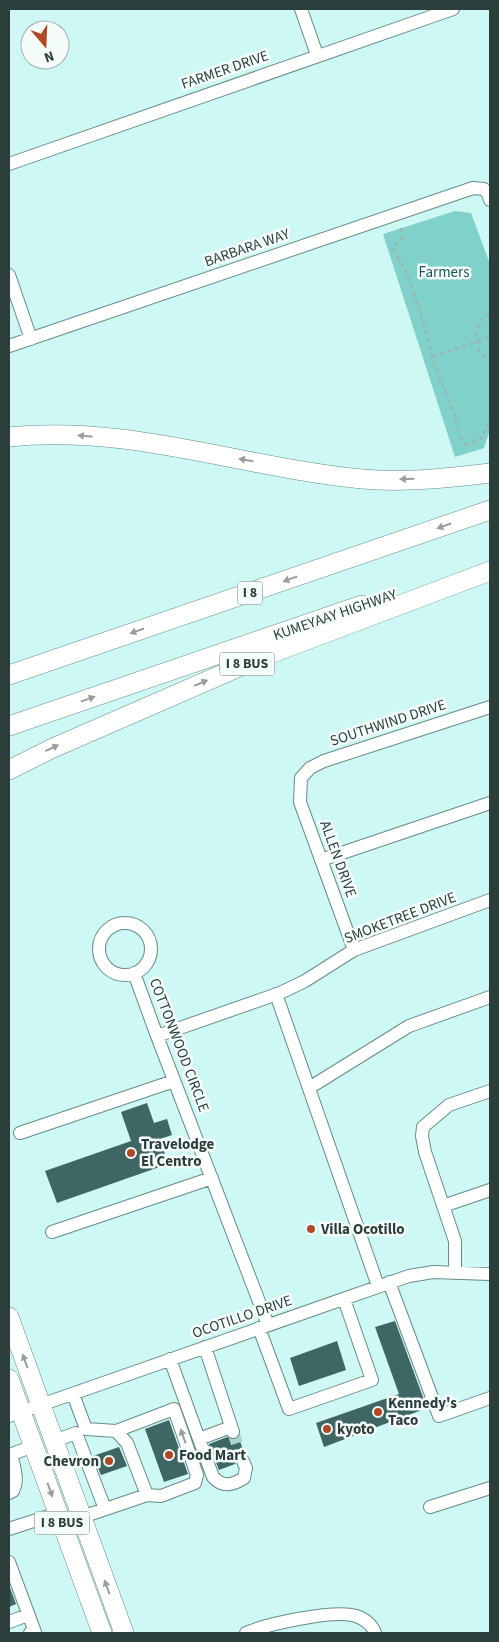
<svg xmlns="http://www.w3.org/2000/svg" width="499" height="1642" font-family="'Source Sans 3',sans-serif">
  <rect width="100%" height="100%" fill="#cdf8f3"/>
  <path fill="#80d1c9" d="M455 211 471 213 490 264V430L484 448 455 457 383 234Z"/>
  <path fill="#406663" d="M147 1103 154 1123 167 1119 172 1135 160 1139 168 1164 57 1203 45 1171 131 1141 121 1112Z
    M395 1321 427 1408 324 1447 316 1423 399 1394 375 1327Z
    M337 1341 346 1370 299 1386 290 1358Z
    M169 1420 188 1474 164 1482 145 1429Z
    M227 1437 232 1440 239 1438 244 1453 237 1456 235 1464 219 1470 209 1444Z
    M119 1447 127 1466 101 1475 93 1456Z
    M9 1585 16 1604 9 1607Z"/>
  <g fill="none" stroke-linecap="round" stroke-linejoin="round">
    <path stroke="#add3ce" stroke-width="12" stroke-dasharray="12 6" stroke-linecap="butt" d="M233 1432 243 1461"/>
    <defs>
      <path id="minor" d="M301 9 317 55
        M9 164 453 9
        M9 275 31 339
        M9 346 473 188 484 189 488 194 490 200
        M321 860 490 803
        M99 949a26 26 0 1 1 52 0a26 26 0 1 1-52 0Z
        M354 950 300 802 301 778 310 768 324 761 490 707
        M134 973 157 1036 268 1325
        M276 994 378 1286
        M157 1036 280 993 305 981 354 950 490 900
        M309 1088 409 1026 490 997
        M20 1133 174 1081
        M443 1206 490 1190
        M52 1232 212 1178
        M455 1271V1241L425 1152 422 1136 423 1127 449 1105 490 1091
        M389 1282 439 1416 490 1398
        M259 1328 289 1409 372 1380 344 1299
        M205 1347 233 1432
        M170 1359 199 1439 231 1427
        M73 1394 86 1429 116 1431 127 1443 147 1495 82 1517
        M9 1416 409 1276 433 1272 490 1274
        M116 1431 174 1409 197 1475 195 1483 161 1496 147 1495
        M199 1439 213 1477C223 1488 233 1485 244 1478L246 1468 243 1461
        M54 1441 76 1433 105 1509
        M9 1455 34 1446
        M9 1493 13 1491C19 1479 14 1467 11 1454
        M430 1507 490 1488
        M9 1529 58 1513
        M9 1562 35 1632 30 1633
        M9 1622 28 1615
        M246 1633C267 1624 335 1609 356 1616 365 1619 372 1625 375 1633"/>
      <path id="highway" d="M9 437C128 424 244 468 362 479 404 483 448 478 490 473
        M9 675 490 510
        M9 726 362 605
        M9 770 53 748 262 657 490 571
        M9 1317 124 1633
        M9 1379 102 1633"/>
    </defs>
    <use href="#minor" stroke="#658c88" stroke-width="14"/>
    <use href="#highway" stroke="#658c88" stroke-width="20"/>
    <path stroke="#96b8b4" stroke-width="2.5" stroke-dasharray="4 4" stroke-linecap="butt" d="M401 228 402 237 393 249 406 271 427 334 432 357 454 414 459 435 465 444C483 443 485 432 490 418
      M490 314C473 322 475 338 480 354L490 360
      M432 357 490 337"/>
    <use href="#minor" stroke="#fff" stroke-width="12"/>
    <use href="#highway" stroke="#fff" stroke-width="19"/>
  </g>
  <defs><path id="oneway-solid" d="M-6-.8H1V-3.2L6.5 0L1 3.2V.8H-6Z" transform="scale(1.25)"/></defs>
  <g fill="#969e9e">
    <use href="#oneway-solid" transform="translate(85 436) rotate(-174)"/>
    <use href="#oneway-solid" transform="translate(246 460) rotate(-170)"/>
    <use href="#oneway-solid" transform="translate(407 479) rotate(179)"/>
    <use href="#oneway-solid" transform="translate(444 526) rotate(161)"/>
    <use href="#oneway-solid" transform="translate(290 579) rotate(161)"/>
    <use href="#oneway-solid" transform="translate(137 631) rotate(161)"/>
    <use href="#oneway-solid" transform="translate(201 683) rotate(-23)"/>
    <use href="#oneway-solid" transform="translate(88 699) rotate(-19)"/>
    <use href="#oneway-solid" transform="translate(52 748) rotate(-25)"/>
    <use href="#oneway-solid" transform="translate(25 1361) rotate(-110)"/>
    <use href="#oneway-solid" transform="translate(183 1436) rotate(-110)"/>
    <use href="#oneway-solid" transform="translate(50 1490) rotate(70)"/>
    <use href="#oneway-solid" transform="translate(107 1587) rotate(-110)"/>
  </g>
  <g fill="#b04825" stroke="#f5fdfc" stroke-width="2">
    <circle cx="131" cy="1153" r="5"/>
    <circle cx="311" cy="1229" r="5"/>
    <circle cx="378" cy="1412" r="5"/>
    <circle cx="327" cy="1429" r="5"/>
    <circle cx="169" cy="1455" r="5"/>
    <circle cx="109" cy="1461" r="5"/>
  </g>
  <g text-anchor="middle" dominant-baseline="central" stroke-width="5" stroke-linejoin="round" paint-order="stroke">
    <g fill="#f5fdfc" stroke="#687776" stroke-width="1">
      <rect x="237.5" y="581.5" width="25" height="23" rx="4"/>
      <rect x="219.5" y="652.5" width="55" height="23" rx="4"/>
      <rect x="34.5" y="1511.5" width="55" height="23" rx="4"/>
    </g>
    <g font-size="14" font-weight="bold" fill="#2c3e3c">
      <text x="250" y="593">I 8</text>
      <text x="247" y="664">I 8 BUS</text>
      <text x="62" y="1523">I 8 BUS</text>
    </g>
    <g font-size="15" fill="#2c3e3c" stroke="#f5fdfc">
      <text transform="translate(225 70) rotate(-19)">FARMER DRIVE</text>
      <text transform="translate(247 248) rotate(-19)">BARBARA WAY</text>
      <text transform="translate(335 615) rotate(-19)">KUMEYAAY HIGHWAY</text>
      <text transform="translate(388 723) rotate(-18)">SOUTHWIND DRIVE</text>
      <text transform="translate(338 859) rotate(70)">ALLEN DRIVE</text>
      <text transform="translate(400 918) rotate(-21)">SMOKETREE DRIVE</text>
      <text transform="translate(179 1045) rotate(69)">COTTONWOOD CIRCLE</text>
      <text transform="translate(242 1317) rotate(-19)">OCOTILLO DRIVE</text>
    </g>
    <g font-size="15" fill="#165753" stroke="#f5fdfc">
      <text x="444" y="272">Farmers</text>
    </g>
    <g font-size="15" font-weight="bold" fill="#2c3e3c" stroke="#f5fdfc" text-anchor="start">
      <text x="141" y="1144">Travelodge<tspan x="141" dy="17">El Centro</tspan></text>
      <text x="321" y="1229">Villa Ocotillo</text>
      <text x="388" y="1403">Kennedy's<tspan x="388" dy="17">Taco</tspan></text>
      <text x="337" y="1429">kyoto</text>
      <text x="179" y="1455">Food Mart</text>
      <text x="99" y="1461" text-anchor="end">Chevron</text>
    </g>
  </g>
  <rect width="499" height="1642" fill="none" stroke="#2c3e3c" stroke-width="20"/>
  <g transform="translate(45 45) rotate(161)"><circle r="24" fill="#f5fdfc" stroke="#a5b1af"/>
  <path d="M0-4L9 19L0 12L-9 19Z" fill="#b04825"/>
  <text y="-8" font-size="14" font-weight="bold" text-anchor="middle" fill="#2c3e3c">N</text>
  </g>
</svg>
